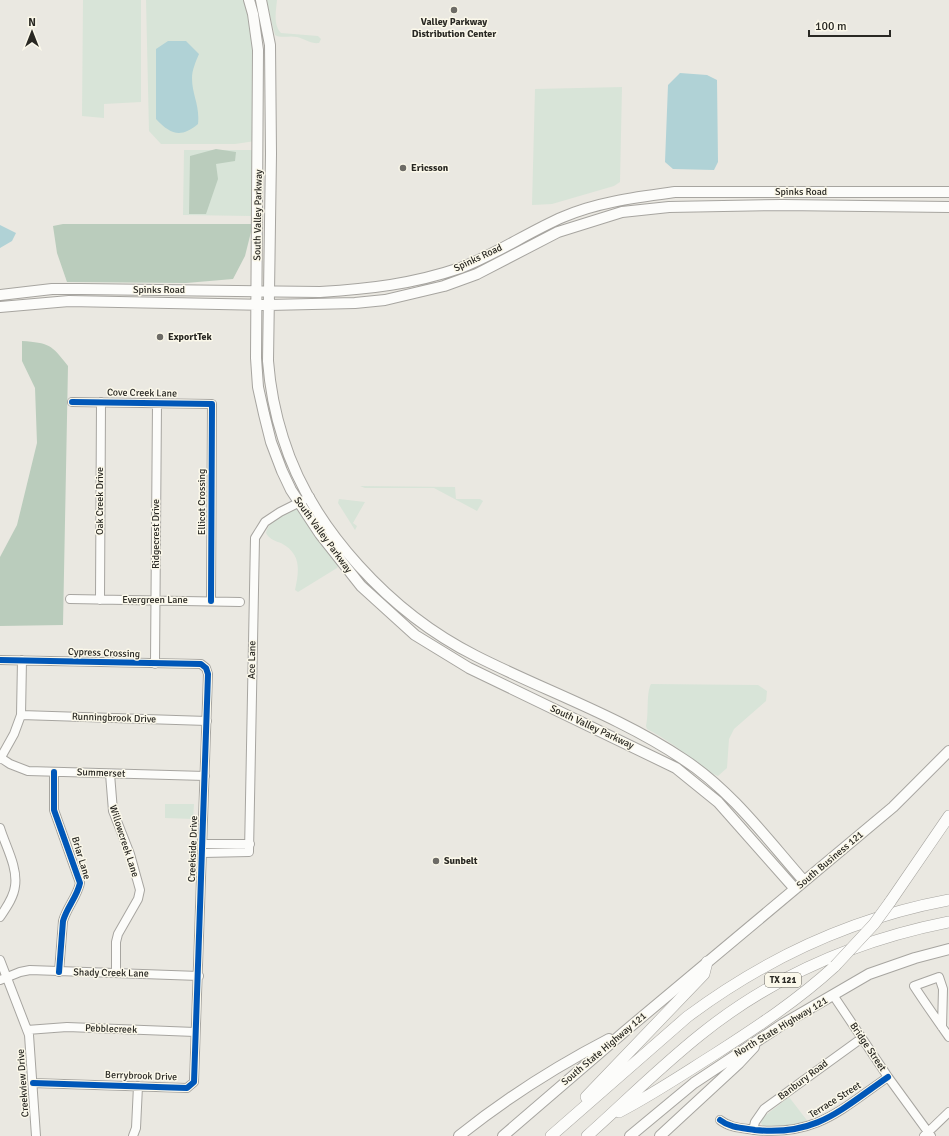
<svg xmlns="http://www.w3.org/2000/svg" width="949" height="1136" font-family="Signika,sans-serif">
  <rect width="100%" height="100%" fill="#eae8e1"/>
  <path fill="#d8e4d8" d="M83 0H141V102L104 104V118L82 116Z
    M146 0H246L255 58V141L235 144H161L149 131Z
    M266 0H277C276 11 273 25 281 33L318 36 321 39 319 43C311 44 305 39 297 37 289 35 282 39 275 35Z
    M622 87 620 182 614 186 552 204 532 205 535 89Z
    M184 150H256L254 213 251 216 183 215Z
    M360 486 455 487 456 499H480L483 501 477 511 434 488H365Z
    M339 499 365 502 353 523 357 526 355 530 338 503Z
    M294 509H299L339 565 337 568 298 592 295 590C299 571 302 554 281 543 275 541 269 539 266 533 269 520 283 514 294 509Z
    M651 684 758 685 767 691 766 701 734 729 729 739 727 768 718 776 713 774C691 759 671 741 647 729L646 726C649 714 646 693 651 684Z
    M165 804H194L193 819 165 818Z
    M789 1097 809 1123 799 1127 764 1128 761 1123 762 1118Z"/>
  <path fill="#baccbc" d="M216 149 236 152 235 161 216 164 218 179 206 214H189L190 156Z
    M63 224H253L245 256 233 279 186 283 67 282 57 253 53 226Z
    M22 341C49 343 51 344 68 366L63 625 0 626V557L17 525 37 443 35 388 22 361Z"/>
  <path fill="#b0d2d6" d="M168 41H186L199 54C196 61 192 70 192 78 192 95 200 105 198 124 181 138 171 135 156 119V49Z
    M680 73 707 75 717 80 718 162 714 170 673 169 665 162 668 85Z
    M0 225 16 233 12 241 0 248Z"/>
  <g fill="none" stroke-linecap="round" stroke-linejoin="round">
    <defs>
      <path id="minor" d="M72 402 212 404 211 601
        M70 599 240 602
        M100 600 101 402
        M0 660 201 664 206 668 208 674 194 1082 187 1088 33 1083
        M155 664 157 403
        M21 715 207 721
        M1 758 10 764 28 771 205 776
        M0 759 14 734 21 715 22 660
        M54 772V810L80 883C77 897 67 907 63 921L59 972
        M110 774 113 811 130 854 140 890 138 899 118 934 116 942V973
        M0 828C5 845 18 867 15 886 14 897 6 908 0 917
        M203 844H250
        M203 853 249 852 255 538 265 522 280 512 310 497
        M0 960 29 1035 36 1136
        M0 980 20 972 30 970 199 976
        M833 995 888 1077 931 1136
        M942 1027 943 989 939 977 914 986C925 1003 937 1020 949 1037
        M27 1030 67 1027 195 1032
        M720 1120C730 1128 742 1128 755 1130 817 1136 840 1110 888 1077
        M753 1130 755 1122 764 1109 862 1038
        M133 1136 136 1128 138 1086
        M924 1136 949 1112"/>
      <path id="major" d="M249 0 253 14 258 50 256 358 258 387 264 414 271 442 282 471 291 490 320 534 361 586 415 635 469 668 676 768 718 802 795 889
        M261 0 270 45 271 154 268 361C270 387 275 413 283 438 311 529 392 614 476 656 545 691 619 716 683 759 731 790 767 839 804 881
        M0 295 52 289H81L320 292C369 289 413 284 460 268 495 255 528 232 563 217 597 202 638 197 675 192H949
        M0 307 69 301 269 305 355 303 385 300 444 286 477 274 558 232 622 212 669 207 782 205 949 207
        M459 1136C505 1099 557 1066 609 1039
        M503 1136 624 1032 893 807 949 751
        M630 1136 694 1083 783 1024 869 974 915 958 949 949
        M660 1136 739 1063 754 1047"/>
      <path id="highway" d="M890 902 949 816
        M586 1097 704 974 707 962
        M619 1112C652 1095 683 1074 715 1054 757 1027 798 1000 835 966
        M551 1136 687 1017C766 958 852 918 949 900
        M587 1136C625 1102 660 1067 700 1035 773 976 858 940 949 922"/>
    </defs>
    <use href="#minor" stroke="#a7a5a0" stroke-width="10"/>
    <use href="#major" stroke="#a7a5a0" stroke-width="12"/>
    <use href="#highway" stroke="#a7a5a0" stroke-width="12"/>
    <use href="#minor" stroke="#fcfcfa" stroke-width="8"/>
    <use href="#major" stroke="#fcfcfa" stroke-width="10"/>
    <use href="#highway" stroke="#fcfcfa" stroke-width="11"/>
    <defs>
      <path id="highway-bridge" d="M835 966 874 924 890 902"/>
    </defs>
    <use href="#highway-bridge" stroke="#a7a5a0" stroke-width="12" stroke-linecap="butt"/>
    <use href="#highway-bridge" stroke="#fcfcfa" stroke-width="11"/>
    <defs>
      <path id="cycleway" d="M72 402 212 404 211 601
        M0 660 201 664 206 668 208 674 194 1082 187 1088 33 1083
        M54 772V810L80 883C77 897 67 907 63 921L59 972
        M720 1120C730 1128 742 1128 755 1130 817 1136 840 1110 888 1077"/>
    </defs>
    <use href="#cycleway" stroke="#fbf8ea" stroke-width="8"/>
    <use href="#cycleway" stroke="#0057b8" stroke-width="6"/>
  </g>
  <g fill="#6d6b66" stroke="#fbf8ea" stroke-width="1.5">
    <circle cx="454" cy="10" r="4"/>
    <circle cx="403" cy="168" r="4"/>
    <circle cx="160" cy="337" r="4"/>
    <circle cx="436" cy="861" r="4"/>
  </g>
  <g text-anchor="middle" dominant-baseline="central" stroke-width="3" stroke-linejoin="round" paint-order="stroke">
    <rect fill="#fbf8ea" stroke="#68665f" stroke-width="1" x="765" y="973" width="36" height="14" rx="3"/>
    <g font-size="9" font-weight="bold" fill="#292823">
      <text x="783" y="980">TX 121</text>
    </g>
    <g font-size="10" font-weight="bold" fill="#292823" stroke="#fbf8ea" text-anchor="start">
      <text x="454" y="22" text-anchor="middle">Valley Parkway<tspan x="454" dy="12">Distribution Center</tspan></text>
      <text x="411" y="168">Ericsson</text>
      <text x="168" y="337">ExportTek</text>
      <text x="444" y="861">Sunbelt</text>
    </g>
    <g font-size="10" fill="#292823" stroke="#fbf8ea">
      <text x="801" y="192">Spinks Road</text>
      <text transform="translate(258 215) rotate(-89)">South Valley Parkway</text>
      <text transform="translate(478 258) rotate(-25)">Spinks Road</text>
      <text x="159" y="290">Spinks Road</text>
      <text transform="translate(142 393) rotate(1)">Cove Creek Lane</text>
      <text transform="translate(100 501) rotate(-90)">Oak Creek Drive</text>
      <text transform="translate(202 502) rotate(-90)">Ellicot Crossing</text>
      <text transform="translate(156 534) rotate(-90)">Ridgecrest Drive</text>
      <text transform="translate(323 535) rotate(54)">South Valley Parkway</text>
      <text x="155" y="600">Evergreen Lane</text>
      <text transform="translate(104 653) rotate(2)">Cypress Crossing</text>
      <text transform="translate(252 660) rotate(-89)">Ace Lane</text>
      <text transform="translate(114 718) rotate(2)">Runningbrook Drive</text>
      <text transform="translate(592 727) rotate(25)">South Valley Parkway</text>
      <text transform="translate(101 773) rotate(2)">Summerset</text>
      <text transform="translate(124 841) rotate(72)">Willowcreek Lane</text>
      <text transform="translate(193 849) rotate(-88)">Creekside Drive</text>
      <text transform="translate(81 858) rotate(73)">Briar Lane</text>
      <text transform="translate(830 860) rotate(-40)">South Business 121</text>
      <text transform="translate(111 973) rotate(1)">Shady Creek Lane</text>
      <text transform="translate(781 1027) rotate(-31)">North State Highway 121</text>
      <text transform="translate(111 1029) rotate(2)">Pebblecreek</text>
      <text transform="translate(868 1047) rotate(56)">Bridge Street</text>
      <text transform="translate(604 1049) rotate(-40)">South State Highway 121</text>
      <text transform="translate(141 1076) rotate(2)">Berrybrook Drive</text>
      <text transform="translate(803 1080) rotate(-37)">Banbury Road</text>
      <text transform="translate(23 1083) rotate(-94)">Creekview Drive</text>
      <text transform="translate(835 1100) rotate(-32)">Terrace Street</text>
    </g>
  </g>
  <g transform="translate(32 32)" stroke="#fbf8ea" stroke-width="3" paint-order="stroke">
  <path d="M0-3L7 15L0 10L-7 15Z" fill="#292823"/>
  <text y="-6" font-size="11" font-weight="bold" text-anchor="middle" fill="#292823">N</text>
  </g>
  <path d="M809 30v6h81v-6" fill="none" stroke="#292823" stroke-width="2"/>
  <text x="815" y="30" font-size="12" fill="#292823" stroke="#fbf8ea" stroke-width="3" paint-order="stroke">100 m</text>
</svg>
